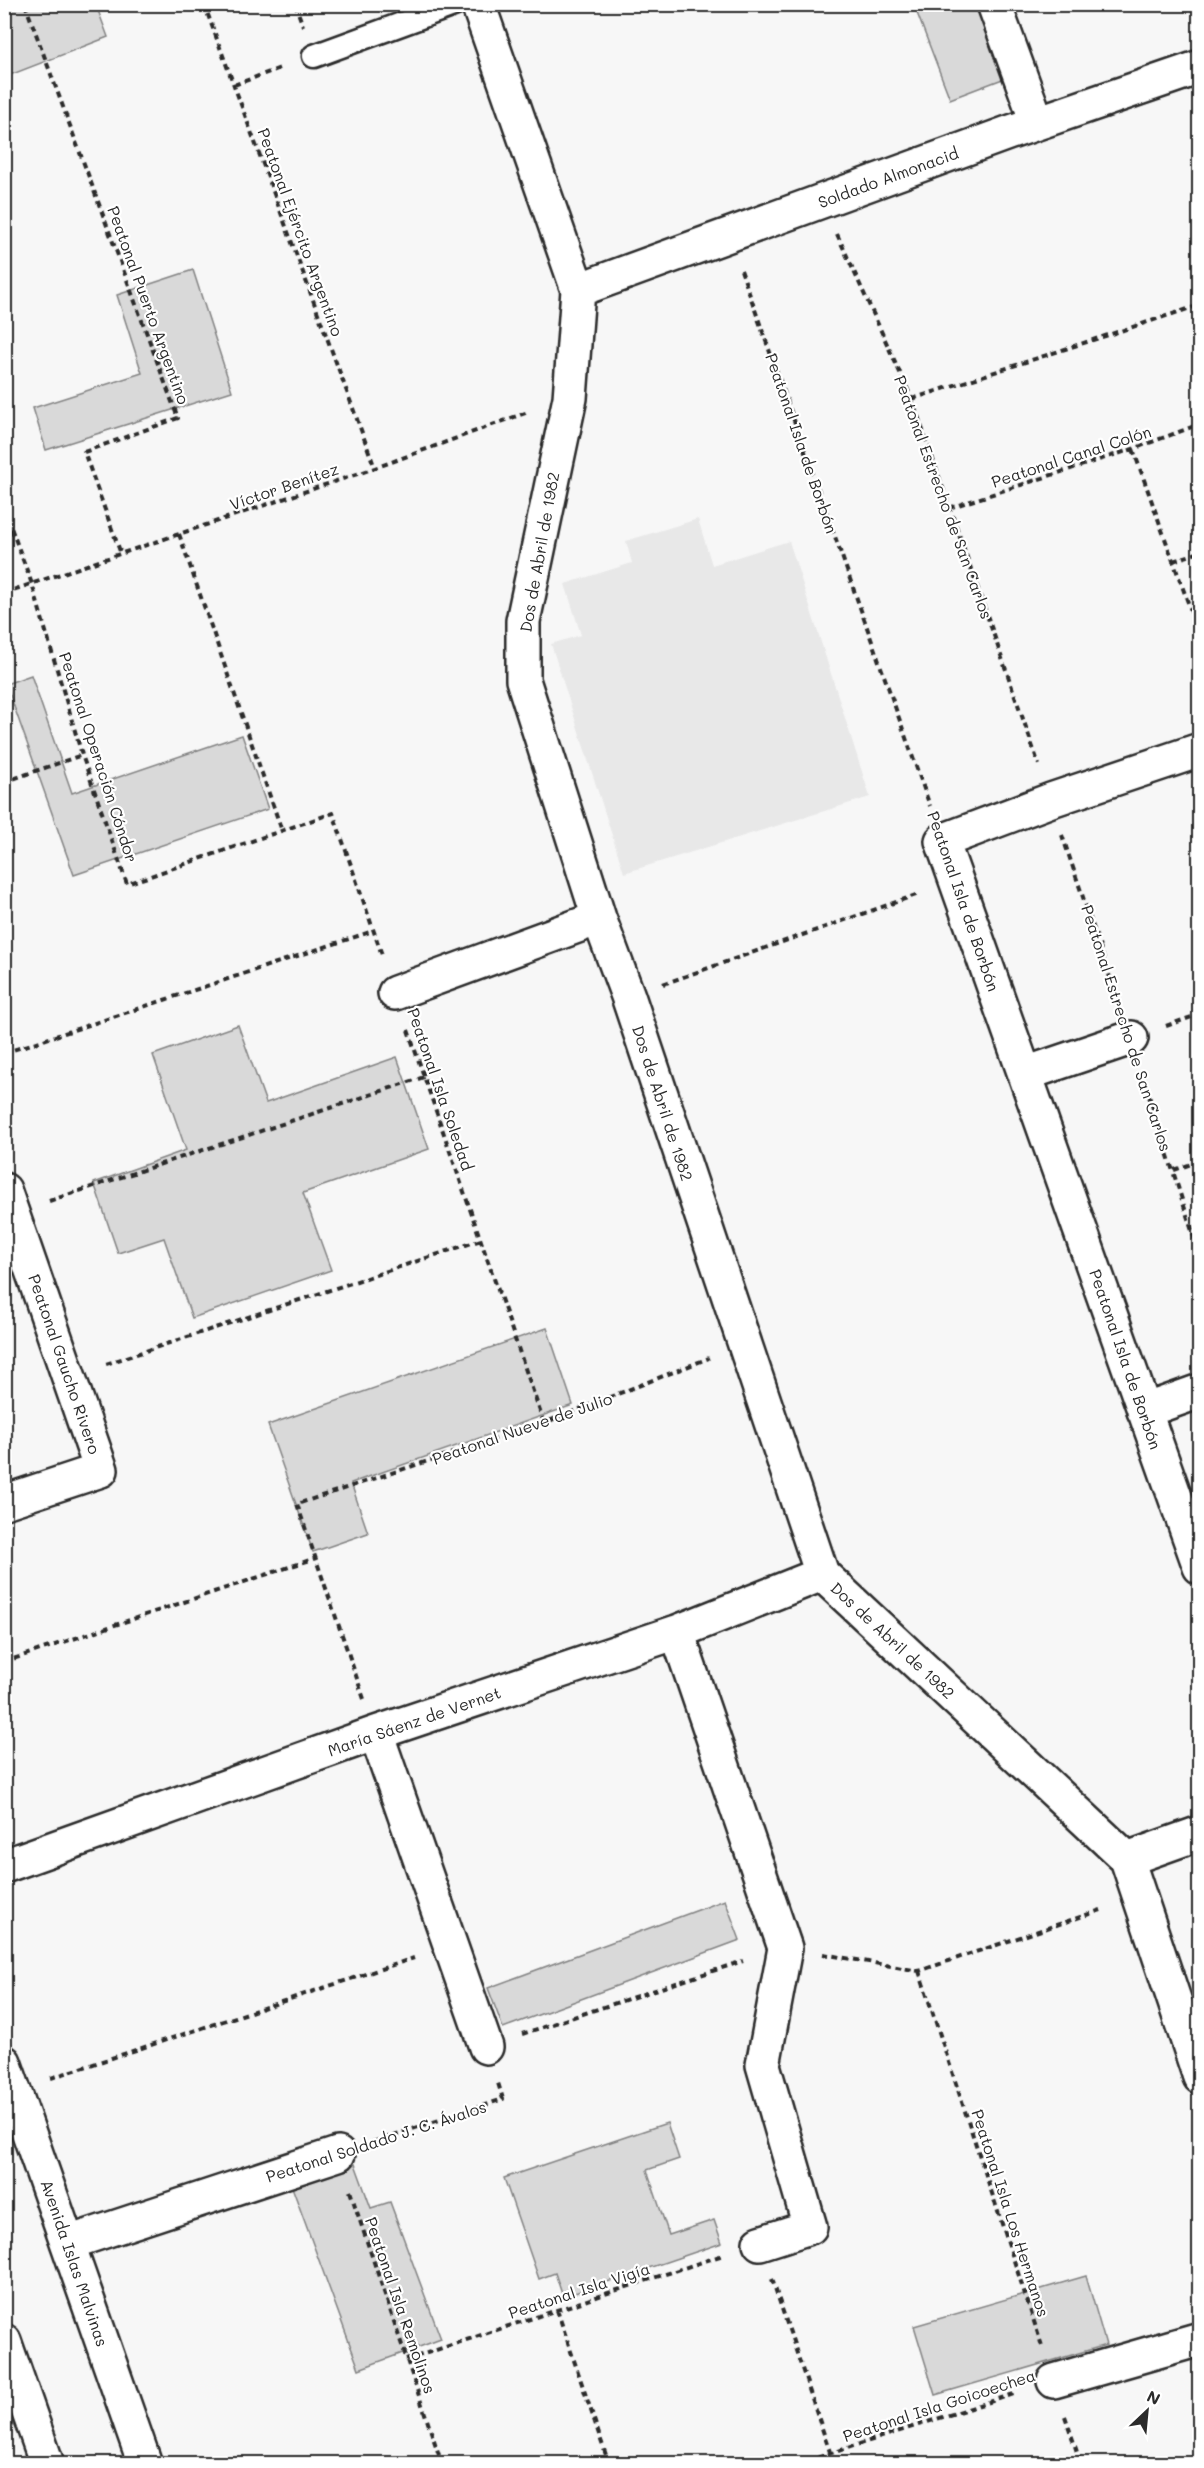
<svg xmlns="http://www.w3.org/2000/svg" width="1204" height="2468" font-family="Mali,sans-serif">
  <rect width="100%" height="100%" fill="#f7f7f7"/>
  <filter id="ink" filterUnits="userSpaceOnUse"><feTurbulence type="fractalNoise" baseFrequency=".0167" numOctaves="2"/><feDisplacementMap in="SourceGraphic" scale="12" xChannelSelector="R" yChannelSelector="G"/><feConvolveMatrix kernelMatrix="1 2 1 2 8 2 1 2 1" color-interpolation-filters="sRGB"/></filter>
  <g filter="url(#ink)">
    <path fill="#e8e8e8" d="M698 519 712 565 789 541 870 797 624 873 551 644 581 635 565 584 632 563 626 541Z"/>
    <path fill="#d9d9d9" stroke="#828282" stroke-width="1.5" d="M5 4 96 5 108 37 5 77Z
      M914 5H986L1013 75 950 99Z
      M193 270 232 391 46 450 33 408 142 373 117 295Z
      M31 675 72 793 242 735 268 809 74 875 6 684Z
      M238 1025 266 1103 397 1057 429 1149 303 1193 331 1270 192 1318 164 1238 118 1253 94 1183 186 1150 153 1055Z
      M547 1328 573 1405 351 1483 368 1533 313 1552 268 1425Z
      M725 1900 740 1940 503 2028 488 1988Z
      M667 2123 679 2159 647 2170 669 2235 714 2220 722 2243 563 2297 555 2273 539 2279 504 2178Z
      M355 2164 371 2208 390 2202 441 2339 359 2369 292 2187Z
      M1086 2276 1106 2345 935 2395 914 2326Z"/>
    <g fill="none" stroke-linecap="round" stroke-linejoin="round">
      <defs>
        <path id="service" d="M314 56 456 4"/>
        <path id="minor" d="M478 4 578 290 570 398 523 621V680L599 918 628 996 822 1574 1127 1859 1200 2077
          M994 4 1037 122
          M578 290 1008 133 1200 67
          M1200 750 1051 800 942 841 1200 1567
          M395 993 599 918
          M1025 1074 1131 1038
          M4 1190 101 1470 4 1502
          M1144 1411 1200 1391
          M677 1632 785 1948 763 2065 810 2227 760 2243
          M376 1733 486 2047
          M1127 1859 1200 1833
          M4 1866 376 1733 677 1632 822 1574
          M68 2243 338 2154
          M1054 2381 1200 2339"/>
        <path id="tertiary" d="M4 2062 145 2464"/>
        <path id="secondary" d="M4 2341 47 2464"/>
      </defs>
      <use href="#service" stroke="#2b2b2b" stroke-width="27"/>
      <use href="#minor" stroke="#2b2b2b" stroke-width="38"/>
      <use href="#tertiary" stroke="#2b2b2b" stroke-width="38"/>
      <use href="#secondary" stroke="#2b2b2b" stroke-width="38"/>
      <path stroke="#2b2b2b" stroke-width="4" stroke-dasharray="6 4.5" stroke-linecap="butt" d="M25 4 178 418 84 452 121 554
        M204 4 375 468
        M295 4 303 26
        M234 85 283 67
        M837 234 912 399 1039 765
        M741 270 930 806
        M912 399 1200 305
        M1133 449 1200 636
        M949 508 1133 449 1200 424
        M4 509 32 584 82 755 127 884 333 813 383 958
        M179 534 282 831
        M1173 561 1200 552
        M4 593 375 468 528 412
        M4 782 82 755
        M1062 835 1118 1001
        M663 984 919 894
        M1166 1026 1200 1014
        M408 1030 544 1423
        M4 1053 373 931
        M1142 1074 1200 1256
        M1174 1170 1200 1161
        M49 1201 424 1077
        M106 1364 481 1240
        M4 1662 316 1558
        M364 1699 297 1504 544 1423 709 1358
        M823 1954 919 1971 1104 1909
        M919 1971 1042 2346
        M522 2034 743 1961
        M51 2078 414 1958
        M373 2142 503 2099 498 2083
        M350 2191 442 2464
        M772 2279 834 2464
        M557 2310 609 2464
        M406 2360 723 2255
        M1065 2416 1081 2464
        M798 2464 1017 2393"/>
      <use href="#service" stroke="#fff" stroke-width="22"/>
      <use href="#minor" stroke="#fff" stroke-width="33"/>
      <use href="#tertiary" stroke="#fff" stroke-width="33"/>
      <use href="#secondary" stroke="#fff" stroke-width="33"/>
    </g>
  </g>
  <g text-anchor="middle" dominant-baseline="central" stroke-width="4.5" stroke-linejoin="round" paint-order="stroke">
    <g font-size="16" fill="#2b2b2b" stroke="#fff">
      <text transform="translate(888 177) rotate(-20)">Soldado Almonacid</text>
      <text transform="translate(301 232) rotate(70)">Peatonal Ejército Argentino</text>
      <text transform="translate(149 305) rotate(70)">Peatonal Puerto Argentino</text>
      <text transform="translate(802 443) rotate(71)">Peatonal Isla de Borbón</text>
      <text transform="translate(1071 456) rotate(-18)">Peatonal Canal Colón</text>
      <text transform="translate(284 486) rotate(-19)">Víctor Benítez</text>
      <text transform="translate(944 497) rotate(70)">Peatonal Estrecho de San Carlos</text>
      <text transform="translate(539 552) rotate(-80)">Dos de Abril de 1982</text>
      <text transform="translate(99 757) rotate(72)">Peatonal Operación Cóndor</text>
      <text transform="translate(964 901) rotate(71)">Peatonal Isla de Borbón</text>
      <text transform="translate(1127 1028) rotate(72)">Peatonal Estrecho de San Carlos</text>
      <text transform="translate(441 1089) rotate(71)">Peatonal Isla Soledad</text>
      <text transform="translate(663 1103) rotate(72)">Dos de Abril de 1982</text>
      <text transform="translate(1126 1359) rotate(71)">Peatonal Isla de Borbón</text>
      <text transform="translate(65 1364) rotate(71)">Peatonal Gaucho Rivero</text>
      <text transform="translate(522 1428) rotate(-19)">Peatonal Nueve de Julio</text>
      <text transform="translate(893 1640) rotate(43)">Dos de Abril de 1982</text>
      <text transform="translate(414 1721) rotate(-19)">María Sáenz de Vernet</text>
      <text transform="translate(376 2141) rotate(-18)">Peatonal Soldado J. C. Ávalos</text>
      <text transform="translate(1011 2213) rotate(72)">Peatonal Isla Los Hermanos</text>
      <text transform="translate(75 2263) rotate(71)">Avenida Islas Malvinas</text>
      <text transform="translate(579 2290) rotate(-18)">Peatonal Isla Vigía</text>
      <text transform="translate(401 2305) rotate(71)">Peatonal Isla Remolinos</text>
      <text transform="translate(939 2405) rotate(-18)">Peatonal Isla Goicoechea</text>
    </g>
  </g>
  <rect width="1204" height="2468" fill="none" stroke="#fff" stroke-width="24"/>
  <rect x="12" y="12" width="1180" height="2444" fill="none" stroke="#2b2b2b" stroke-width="2" filter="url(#ink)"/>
  <g transform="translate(1147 2411) rotate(26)" stroke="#ffffff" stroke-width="4.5" paint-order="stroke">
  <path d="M0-4.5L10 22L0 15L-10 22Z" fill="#2b2b2b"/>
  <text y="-9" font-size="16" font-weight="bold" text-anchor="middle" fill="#2b2b2b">N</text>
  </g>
</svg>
